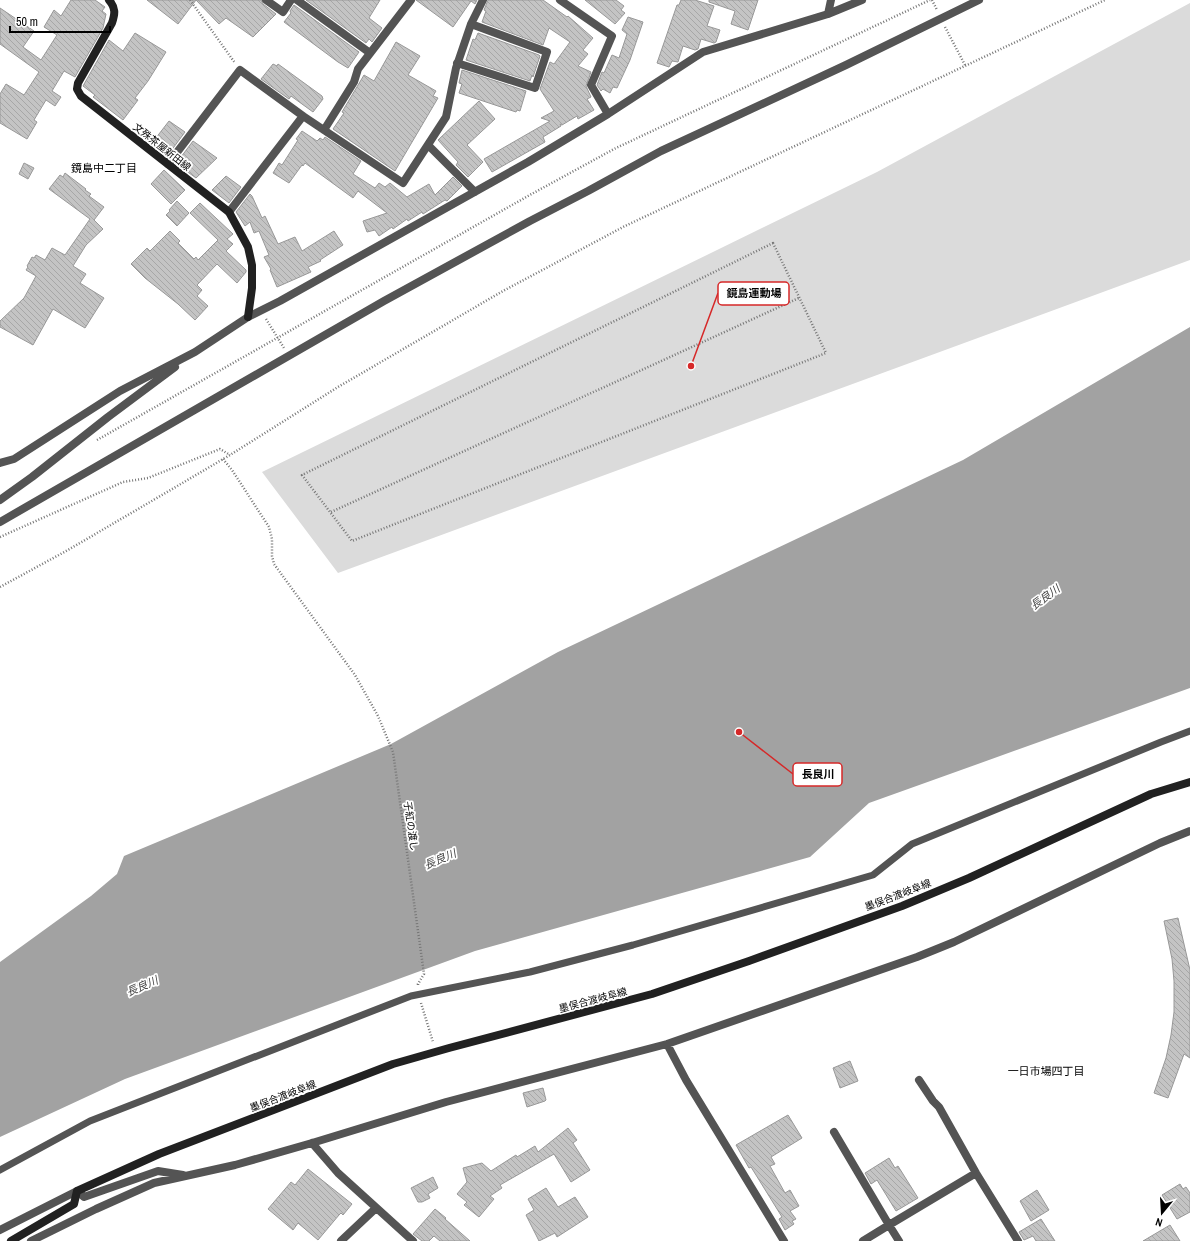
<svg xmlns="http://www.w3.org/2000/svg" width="1190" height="1241" font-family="'Archivo Narrow','Noto Sans JP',sans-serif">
  <defs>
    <pattern id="building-back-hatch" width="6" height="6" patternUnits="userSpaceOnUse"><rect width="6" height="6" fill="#c4c4c4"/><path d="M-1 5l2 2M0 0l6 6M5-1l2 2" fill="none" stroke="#a7a7a7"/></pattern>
  </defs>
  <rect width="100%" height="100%" fill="#fff"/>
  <path fill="#dbdbdb" d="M1190 3V260L338 573 262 472 877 172Z"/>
  <path fill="#a2a2a2" d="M1190 327V688L869 803 810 857 475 951 125 1079 0 1137V962L91 896 117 874 124 856 391 744 558 652 963 460Z"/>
  <path fill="url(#building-back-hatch)" stroke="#989898" d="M71 0H95L105 7 102 11 106 14 103 28 75 77 64 71 52 91 61 97 55 106 46 100 34 120 37 122 27 139 0 123V94L6 84 24 95 39 72 0 44V8L34 31 23 47 41 60 57 35 44 27 54 10 61 16Z
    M147 0H196L178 24Z
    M196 0H261L263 4 276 14 253 37 226 18 219 24Z
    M306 0H380L369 18 382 28 372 42 369 39 366 43Z
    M416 0H477L475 4 471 1 453 27Z
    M488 0H543L567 17 568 16 593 38 583 50 588 54 578 66 591 72 586 86 591 97 587 99 594 110 578 119 577 116 562 125 560 124 561 126 543 137 545 142 492 172 484 159 550 121 541 118 554 111 540 89 550 62 554 64 570 42 549 28 543 45 482 22 486 11 484 10Z
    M585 0H616L624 6 621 10 625 13 615 24Z
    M681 0H695L714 6 707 26 720 30 716 42 714 43 701 39 698 49 695 50 683 46 678 62 672 61 669 67 657 63 677 5H679Z
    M709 0H758L748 30 731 24 735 11 709 2Z
    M294 5 359 52 348 68 338 62 284 22 291 13 290 11Z
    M628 17 643 22 630 60 617 88 613 87 610 93 603 89 601 91 597 85 602 72 604 73 612 55 619 58 627 34 622 30Z
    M135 33 166 52 148 81 135 98 138 100 123 120 93 97 95 95 83 86 109 40 123 51Z
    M478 33 539 55 540 56 533 77 532 75 530 81 466 60 473 39 475 40Z
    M396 42 420 56 408 75 436 91 433 96 438 98 395 171 333 129 344 113 342 112 364 75 374 81Z
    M273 64 277 66 278 64 322 96 323 99 313 112 291 96 289 99 261 79Z
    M462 70 526 91 520 111 517 110 516 112 459 93 462 84 459 83Z
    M479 101 495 119 467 145 483 162 468 177 456 165 458 162 438 140Z
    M169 121 185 132 168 155 152 143Z
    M302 131 317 141 320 138 323 140 325 137 361 161 353 174 375 188 379 183 385 187 390 183 407 197 429 184 435 195 453 177 462 186 447 201 445 200 423 214 422 212 408 221 407 219 393 229 392 227 379 236 375 230 367 232 363 221 387 213 358 191 353 198 305 163 303 166 302 165 289 183 273 173 279 163 282 165 298 140 296 139Z
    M193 141 217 158 196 178 185 170 189 164 181 157Z
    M24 163 34 168 28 179 19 174Z
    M164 170 185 190 171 204 151 184Z
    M65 173 86 189 85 190 91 194 89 196 104 207 94 220 103 229 86 245 73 266 86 274 80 283 104 298 85 328 53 309 33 345 0 327V321L24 298 36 276 26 270 28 267 27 266 32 257 34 258 36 255 45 260 52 248 65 255 90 219 49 189 60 175 63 177Z
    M226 176 241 187 229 203 212 190Z
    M250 194 252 196 262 218 265 216 278 244 295 237 302 251 334 231 343 245 320 260 321 261 308 267 311 272 277 287 270 270 271 269 264 257 269 255 259 231 254 233 250 222 245 226 236 212Z
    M177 201 189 213 177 226 166 215 170 211 169 210Z
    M200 203 233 234 227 239 233 244 226 251 246 270V272L237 283 217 264 197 285 202 290 197 296 208 306 195 320 178 304 145 278 131 264 147 248 150 251 170 231 180 241 178 243 194 259 196 257 198 260 218 240 190 213Z
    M1178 918 1190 970V1058L1184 1054 1168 1098 1154 1093 1166 1058 1171 1035 1174 1012V981L1172 959 1164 921Z
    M850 1061 858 1081 840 1088 833 1068Z
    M543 1088 546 1100 545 1101 527 1107 523 1093Z
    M788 1115 802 1138 771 1157 775 1164 770 1166 785 1193 790 1190 799 1206 790 1211 796 1219 792 1221 794 1224 785 1230 779 1219 782 1217 751 1167 749 1168 736 1145Z
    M568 1128 577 1140 573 1143 590 1170 571 1182 554 1154 500 1185 502 1188 490 1196 494 1199 479 1217 464 1205 467 1202 457 1194 467 1182 463 1168 482 1163 491 1171 516 1155 517 1157 535 1146 538 1152Z
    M889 1158 895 1168 898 1166 918 1198 896 1211 877 1180 871 1184 865 1173Z
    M308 1169 352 1204 343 1215 341 1213 339 1215 318 1240 298 1223 293 1230 268 1209 291 1182 295 1185Z
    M433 1177 438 1188 428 1194 430 1198 422 1202H418L411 1188Z
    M1180 1184 1183 1189 1186 1187 1190 1193V1212L1177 1219 1162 1195Z
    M546 1188 558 1207 575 1197 588 1217 557 1237 555 1233 539 1241 526 1215 534 1210 528 1199Z
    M1037 1190 1049 1210 1031 1221 1020 1201Z
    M435 1209 446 1218 445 1219 470 1241H440L434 1236 429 1241H422L413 1234Z
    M1041 1219 1055 1241H1036L1033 1236 1024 1240 1019 1232Z
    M1170 1225 1180 1241H1143Z"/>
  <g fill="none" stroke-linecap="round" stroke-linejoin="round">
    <path stroke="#767676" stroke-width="2.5" stroke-dasharray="1 2" stroke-linecap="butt" d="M190 0 235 63
      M932 0 937 10
      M945 27 965 65
      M773 243 826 353 352 541 302 475Z
      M266 319 284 348
      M97 440 528 196 614 149 930 0
      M223 459 232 470 269 527 272 539V556L274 564 355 675 378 716 393 752 424 974 418 984V986
      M331 512 799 298
      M0 537 123 482 148 478 220 449 230 455
      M0 587 68 550 162 495 230 455 338 387 503 291 625 226 1105 0
      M421 1003 433 1042"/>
    <path stroke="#545454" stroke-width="7" d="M0 1170 90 1121 411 996 530 972 633 945 873 875 912 844 1161 742 1190 731"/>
    <path stroke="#545454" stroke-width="8" d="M266 0 283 12 291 0
      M297 0 370 53
      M560 0 612 36 591 85 608 114
      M828 14 831 0
      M457 63 535 88 547 52 471 24
      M324 130 354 82 358 69 411 0
      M428 145 475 192
      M168 164 240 70 303 116 403 183 446 117 456 68 471 24 483 0
      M229 212 303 116
      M0 463 14 459 120 391 195 352 248 317 280 301 528 162 608 114 703 52 828 14 862 0
      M0 500 32 477 108 417 175 367
      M0 522 384 301 530 221 588 191 661 151 846 65 979 0
      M667 1044 686 1080 784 1241
      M919 1080 933 1101 939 1107 976 1173 1018 1241
      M834 1132 889 1225 863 1241
      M312 1143 338 1173 413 1241
      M0 1230 77 1191 84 1197 158 1171 183 1175
      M31 1241 96 1209 154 1183 235 1165 312 1143 446 1102 667 1044 917 957 954 942 1160 843 1190 831
      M341 1241 376 1208
      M899 1241 889 1225 976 1173"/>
    <path stroke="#212121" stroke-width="8" d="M109 0C116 8 115 14 112 23L78 83 77 89 81 96 229 212 248 247 252 265V288L248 317
      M11 1241 74 1204 77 1191 159 1154 393 1064 449 1048 652 994 749 961 902 906 969 878 1151 794 1190 782"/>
  </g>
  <g text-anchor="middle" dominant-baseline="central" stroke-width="3.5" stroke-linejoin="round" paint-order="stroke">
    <g font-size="10" fill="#000" stroke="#fff">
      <text transform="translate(162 147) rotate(38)">文殊茶屋新田線</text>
      <text transform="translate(411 826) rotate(82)">子紅の渡し</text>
      <text transform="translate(898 895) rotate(-21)">墨俣合渡岐阜線</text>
      <text transform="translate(593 1000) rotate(-15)">墨俣合渡岐阜線</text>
      <text transform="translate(283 1096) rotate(-21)">墨俣合渡岐阜線</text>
    </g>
    <g font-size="11" fill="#000" stroke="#fff">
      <text x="104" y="168">鏡島中二丁目</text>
      <text x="1046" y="1071">一日市場四丁目</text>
    </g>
    <g font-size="11" font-style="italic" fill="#434343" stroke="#fff">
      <text transform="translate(1045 597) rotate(-36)">長良川</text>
      <text transform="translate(440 859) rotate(-23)">長良川</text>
      <text transform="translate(142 986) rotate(-24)">長良川</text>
    </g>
  </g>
  <path fill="none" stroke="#d62828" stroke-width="1.5" d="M691 366L718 293M739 732L793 774"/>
  <g fill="#d62828" stroke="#fff" stroke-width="1.5">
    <circle cx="691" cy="366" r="4"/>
    <circle cx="739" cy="732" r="4"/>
  </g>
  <g fill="#fff" stroke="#d62828" stroke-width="1.5">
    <rect x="718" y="282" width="71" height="23" rx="4"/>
    <rect x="793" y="763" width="49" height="23" rx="4"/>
  </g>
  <g font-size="11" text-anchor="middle" font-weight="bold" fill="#000">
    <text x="754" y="297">鏡島運動場</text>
    <text x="818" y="778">長良川</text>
  </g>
  <g transform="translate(1162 1213) rotate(198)" stroke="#ffffff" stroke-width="3" paint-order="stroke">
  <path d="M0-3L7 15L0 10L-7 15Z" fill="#000000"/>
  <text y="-6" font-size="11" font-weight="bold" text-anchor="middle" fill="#000000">N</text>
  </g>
  <path d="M10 26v6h100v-6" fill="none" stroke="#000000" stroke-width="2"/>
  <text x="16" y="26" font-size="12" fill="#000000" stroke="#ffffff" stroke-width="3" paint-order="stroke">50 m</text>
</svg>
